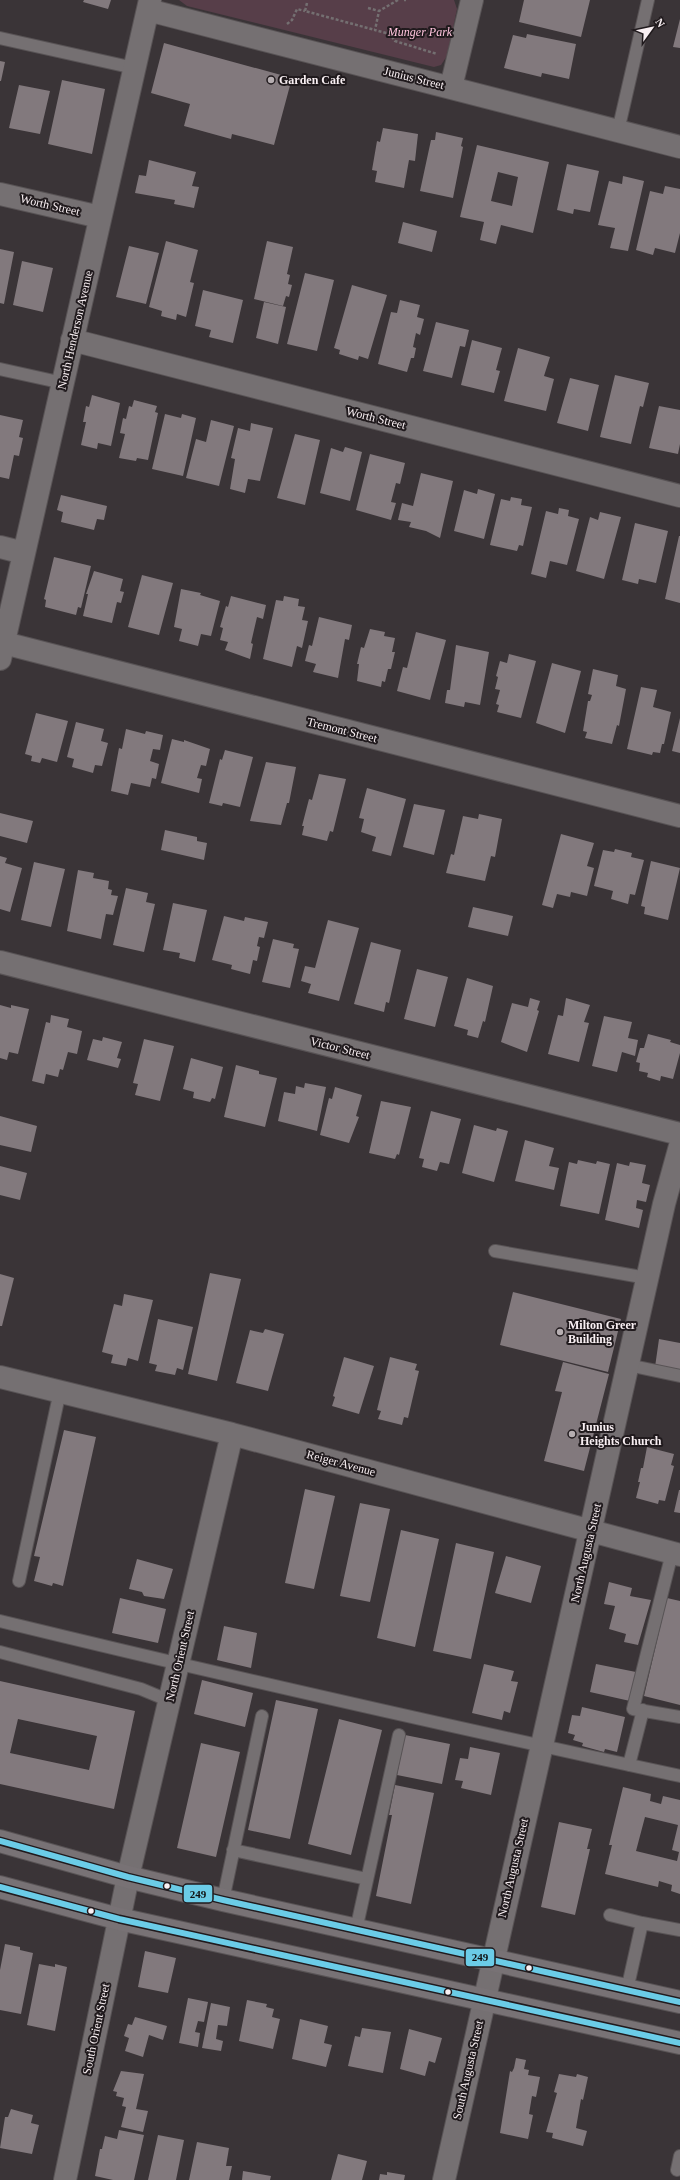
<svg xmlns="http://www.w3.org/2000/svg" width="680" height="2180" font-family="Georgia,serif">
  <rect width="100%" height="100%" fill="#3a3437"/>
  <path fill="#573e49" d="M179 0H454L457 9 447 56 441 65 434 67 187 6Z"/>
  <path fill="#82797d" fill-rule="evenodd" d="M84 0H111L108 9 83 2Z
    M524 0H590L581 37 519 22Z
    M680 19V48L673 47Z
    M527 34 576 44 569 79 542 73 541 77 504 68 513 35 526 38Z
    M164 43 292 78 274 145 232 134 231 139 184 126 190 104 151 93Z
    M0 61 5 62 1 81H0Z
    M62 80 105 89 92 154 48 144Z
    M19 85 50 91 40 134 9 128Z
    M383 128 418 134 415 161 409 160 404 188 375 182 377 171 372 170 377 141 380 142Z
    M436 132 463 138 461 146 463 147 453 198 420 191 431 140H435Z
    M477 145 549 162 533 233 501 225 496 244 480 240 484 222 460 217ZM498 172 518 177 512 206 491 201Z
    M149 160 196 172 192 186 199 187 194 208 174 204 175 200 135 193 139 175 146 176Z
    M567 164 599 171 590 212 574 209 573 214 557 210Z
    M623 176 644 181 628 251 610 248 615 228 598 225 609 181 622 184Z
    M665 186 680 189V233L675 253 655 248 653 255 636 250 650 191 663 194Z
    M403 222 437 231 432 252 398 243Z
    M166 241 198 250 190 282 194 283 186 317 177 314 176 320 161 316 162 311 149 307Z
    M267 241 293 247 287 274 290 275 288 284 292 285 289 297 286 296 283 306 254 299Z
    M129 246 159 253 146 304 116 297Z
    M0 249 14 252 4 304 0 303Z
    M22 261 53 268 43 312 13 305Z
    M305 273 334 280 317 351 287 344Z
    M352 285 387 295 368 359 359 356 358 360 339 354 340 350 334 348Z
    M203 290 243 300 233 343 209 337 211 330 195 326Z
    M400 300 420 305 417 317 424 319 420 335 416 333 413 347 416 348 414 358H411L407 372 378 364 391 312 397 313Z
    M264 302 286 307 278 344 256 338Z
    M436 322 469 330 465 347 460 346 452 378 423 371Z
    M472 340 502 348 496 370 500 371 494 393 461 385Z
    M518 348 550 357 544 376 554 379 546 411 504 401Z
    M615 375 649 383 643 407 640 406 631 444 600 437Z
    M570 378 599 385 588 431 557 423Z
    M92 395 120 403 111 446 98 443 97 449 81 445 86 422H83L86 406 89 407Z
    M134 400 157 406 155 412 158 413 148 460 137 458 136 461 119 458 125 434 120 433 123 418 126 419 129 406 132 407Z
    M659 406 680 410V444L678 454 649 448Z
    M165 414 181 418 182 414 196 418 183 476 152 469Z
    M0 415 23 420 19 437 23 438 19 456 14 455 9 479 0 477Z
    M211 420 234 426 219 486 186 478 196 439 206 442Z
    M251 423 273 428 260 481 248 479 245 493 230 489 235 459 231 458 238 428 250 431Z
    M295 434 320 440 305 505 277 498Z
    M345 447 362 452 350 501 320 493 331 448 343 452Z
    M370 454 405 463 400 484 396 483 391 502 396 503 391 520 356 510Z
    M421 473 453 481 440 538 426 531 409 527 411 522 398 520 402 503 413 506Z
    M478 489 495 494 484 539 454 531 464 490 477 494Z
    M61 495 107 506 104 520 97 519 94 530 61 522 63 512 57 510Z
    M511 497 522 499 521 505 532 507 523 546 519 545 517 551 490 545 501 499 510 501Z
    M559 508 569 510 568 516 579 519 567 565 550 561 546 578 531 574 546 511 558 514Z
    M600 512 621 517 604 579 576 571 590 517 598 520Z
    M635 523 668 531 656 583 639 579 638 584 622 580Z
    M679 536H680V603L665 599Z
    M54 557 91 566 81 608 78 607 76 615 45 607 46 600 44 599Z
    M94 571 123 579 120 591 124 592 121 603 117 602 112 623 83 616 88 594H86Z
    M142 575 173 583 159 635 128 627Z
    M181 589 201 593 200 595 220 601 211 636 201 634 198 646 179 641 182 629 174 627Z
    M231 596 266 605 263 619 257 617 251 643 253 644 250 659 225 650 228 642 220 640 223 628 220 627 226 606 228 607Z
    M284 596 299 599 298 606 305 607 302 620 308 621 302 648 297 646 292 667 263 659 276 600 283 601Z
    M319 617 352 625 349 640 345 639 338 678 313 672 316 664 305 661 309 645 312 646Z
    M370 629 385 632 384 636 395 638 392 652H395L391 669H388L385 682 382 681 381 687 357 681 359 664H357L361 647 364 648Z
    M416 632 446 640 430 700 397 691 403 667 407 668Z
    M456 645 489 652 480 705 465 702 464 707 445 703 447 690H450Z
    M509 654 536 661 521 718 497 712 499 705 496 704 500 690 495 689 498 677 496 676 500 661 507 663Z
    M552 663 581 671 565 733 536 723Z
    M593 669 618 675 616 686 626 689 619 726 617 725 612 744 585 738 587 732 583 731 588 701H590L592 695 588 694Z
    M641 687 657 690 653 707 671 712 664 744H662L660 753 653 752 652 755 627 749Z
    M36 713 68 721 57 762 42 758 40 763 31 761 32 756 25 754Z
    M680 718V753L672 751Z
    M76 722 104 729 101 741 108 743 102 766 95 765 93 773 72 767 74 759 67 757Z
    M126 729 145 734 146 731 163 735 160 750 153 749 150 761 159 764 156 779 152 778 150 787 131 783 128 795 111 791 119 748 122 749Z
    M172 739 184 742V740L210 749 206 766 201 765 197 778 202 779 199 793 161 783Z
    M225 750 253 757 240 807 223 803 222 806 209 803 220 759 222 760Z
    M266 762 296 767 289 803H287L281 825 250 821Z
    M319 774 346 779 333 832 330 831 327 841 302 835 304 826H302L309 799 312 800Z
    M367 788 406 799 391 856 372 851 376 837 361 832 364 819 359 818Z
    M414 804 445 810 434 855 403 847Z
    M0 813 33 821 27 843 0 836Z
    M479 814 502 819 495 857 491 856 485 881 446 873 451 854 454 855 463 816 478 819Z
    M165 830 197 837V841L207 843 204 860 161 850Z
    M561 834 594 843 587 866 594 868 587 896 571 892 570 897 557 894 553 908 542 905Z
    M615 849 632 853 631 857 644 860 635 895 630 894 628 904 611 899 613 891 594 886 603 850 614 852Z
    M0 856 7 858 5 863 22 868 10 912 0 909Z
    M651 861 680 868 668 920 644 914 645 907 641 906Z
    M34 862 65 869 51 927 21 920Z
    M78 870 94 873 93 878 109 881 108 889 112 890 111 895 118 896 113 915 106 914 101 939 67 931Z
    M126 888 148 893 146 902 155 904 144 952 113 945Z
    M173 903 207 910 195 962 179 958 180 953 163 950Z
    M473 907 513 916 508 936 468 927Z
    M224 916 244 921 245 917 268 922 264 938 259 937 257 946 260 947 257 961 253 960 250 974 231 969 232 965 212 960Z
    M328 920 359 928 339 1001 308 993 311 984 301 981 305 966 315 968Z
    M273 939 294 944 293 948 299 949 290 988 262 982Z
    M371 942 401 950 389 1003 386 1002 384 1012 354 1004Z
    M417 969 448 977 435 1027 404 1019Z
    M467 978 493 986 485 1022 483 1021 478 1038 467 1035 468 1030 454 1026Z
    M530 998 540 1001 537 1010 539 1011 527 1052 501 1042 512 1003 528 1007Z
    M566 998 590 1005 584 1022 589 1023 579 1062 548 1054 558 1015 563 1016Z
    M0 1005 11 1008V1005L29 1009 18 1054 9 1052 7 1060 0 1058Z
    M51 1015 69 1019 67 1027 82 1031 77 1054 68 1052 63 1070 60 1069 58 1077 46 1074 44 1084 32 1081 46 1022 50 1023Z
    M604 1016 632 1022 628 1038 638 1040 635 1056 622 1052 617 1072 592 1066Z
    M648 1034 671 1040 670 1042 680 1045V1053L673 1079 661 1076 660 1081 647 1077 648 1073 639 1071 640 1063 636 1062 640 1048H644Z
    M103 1037 122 1042 117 1058 121 1059 118 1068 87 1060 93 1039 102 1041Z
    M144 1039 174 1046 160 1101 135 1095 138 1084 133 1083Z
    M191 1058 223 1067 215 1099 212 1098 210 1102 193 1098 194 1092 183 1089Z
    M236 1065 259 1071V1074L277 1078 265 1127 224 1117Z
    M305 1083 326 1087 317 1131 278 1121 284 1092 295 1094 296 1086 304 1088Z
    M335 1087 362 1095 356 1116 359 1117 349 1143 320 1135 329 1098 332 1099Z
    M381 1101 411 1107 399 1155 397 1154 395 1159 369 1153Z
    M431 1111 461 1119 449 1164 440 1162 437 1171 422 1167 424 1159 419 1158Z
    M0 1116 37 1126 31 1152 0 1145Z
    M474 1125 496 1131 497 1128 508 1131 494 1182 462 1173Z
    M525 1140 554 1148 549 1166 559 1168 554 1190 515 1181Z
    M578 1160 596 1164 597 1161 610 1164 599 1214 560 1206 569 1162 577 1164Z
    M630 1162 646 1165 642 1183 650 1185 646 1202 637 1200 636 1208 643 1210 639 1228 605 1220 617 1163 629 1166Z
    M0 1166 27 1173 20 1200 0 1195Z
    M210 1273 241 1279 217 1381 188 1374Z
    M0 1274 14 1278 2 1326H0Z
    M513 1292 621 1319 608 1372 500 1345Z
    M124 1294 153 1300 138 1361 128 1358 126 1366 111 1363 113 1355 102 1352 114 1304 122 1306Z
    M158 1319 193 1327 183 1370 177 1368 175 1375 155 1371 157 1365 149 1363Z
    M265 1329 284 1334 268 1391 236 1383 250 1330 263 1333Z
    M659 1339 680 1343V1373L655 1367Z
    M344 1357 374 1366 359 1414 332 1406 335 1397 333 1396Z
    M390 1357 417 1364 415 1370 419 1371 408 1418 404 1417 402 1425 378 1419 381 1411 377 1410Z
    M563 1362 609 1374 584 1471 544 1461 562 1392 555 1391Z
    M64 1430 96 1437 63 1586 53 1583 52 1586 34 1581 40 1557 34 1556Z
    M647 1447 674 1454 671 1465 674 1466 665 1501 659 1500 658 1504 636 1498 640 1482H638L641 1468H643Z
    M305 1489 335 1496 314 1589 285 1583Z
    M679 1490H680V1513L674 1512Z
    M360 1503 390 1509 370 1602 340 1596Z
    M401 1530 439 1539 415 1647 377 1638Z
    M456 1543 494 1552 471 1659 433 1651Z
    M506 1556 541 1566 531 1603 495 1593Z
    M137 1559 173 1569 164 1599 144 1596 142 1592 129 1589Z
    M609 1582 632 1588 630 1596 651 1600 638 1645 624 1642 626 1634 609 1629 615 1606 604 1604Z
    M120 1598 166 1609 158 1643 112 1633Z
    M667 1598 680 1601V1705L644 1696Z
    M224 1626 257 1633 251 1668 217 1660Z
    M484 1664 514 1671 511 1681 518 1682 510 1713 504 1711 502 1720 472 1713Z
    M596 1664 636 1672 630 1701 590 1692Z
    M202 1680 253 1693 245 1727 194 1714Z
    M0 1681 135 1711 114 1809 0 1784ZM18 1719 97 1736 89 1770 10 1753Z
    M276 1700 318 1709 290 1839 248 1830Z
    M582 1707 625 1717 617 1752 605 1749 604 1752 582 1746 583 1743 573 1740 575 1735 568 1733 572 1715 580 1716Z
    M339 1719 382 1730 351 1855 308 1844Z
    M405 1735 450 1744 442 1784 397 1775Z
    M201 1743 240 1752 216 1857 177 1848Z
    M470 1747 500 1753 491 1795 461 1788 463 1781 455 1780 460 1758 468 1759Z
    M395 1785 434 1793 411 1904 376 1896 392 1815H389Z
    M623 1787 651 1794 650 1801 661 1804 663 1796 680 1800V1894L671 1891 672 1885 659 1881 658 1887 605 1874 612 1845H609ZM645 1817 678 1825 672 1850 679 1852 677 1861 636 1851Z
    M559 1822 592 1829 587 1849H590L575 1915 541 1907Z
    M5 1944 20 1947V1950L33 1953 21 2014 0 2010V1970Z
    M145 1951 176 1958 168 1993 138 1987Z
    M39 1964 55 1967V1964L67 1967 55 2031 27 2025Z
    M188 1998 208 2002 204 2022 198 2021 195 2032 200 2033 198 2047 179 2043Z
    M247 2000 267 2004 266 2007 274 2009 272 2017 280 2019 273 2049 239 2041Z
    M211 2003 230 2007 227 2026 218 2025 216 2039 223 2041 221 2051 202 2048Z
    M135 2017 167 2026 163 2040 149 2035 143 2057 125 2051 129 2038 124 2036 128 2024 132 2025Z
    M300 2019 328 2026 324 2043 332 2045 326 2067 292 2059Z
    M362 2028 391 2032 383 2073 348 2066 355 2036 360 2037Z
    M409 2029 442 2038 435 2063 429 2061 425 2076 400 2069Z
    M516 2058 526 2060 524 2069 529 2070 528 2075 540 2077 536 2097 532 2096 529 2114 533 2115 528 2139 500 2133 510 2071 512 2072 514 2068Z
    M121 2071 144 2074 136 2109 148 2111 143 2132 121 2127 126 2107 122 2106 124 2098 116 2096 117 2092 113 2091Z
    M559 2074 576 2077 577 2074 588 2077 583 2100 581 2099 576 2128 587 2131 583 2146 552 2138 553 2133 546 2132 557 2093 554 2092Z
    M11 2109 33 2115 31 2123 39 2125 32 2154 0 2148 5 2117H8Z
    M119 2130 144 2135 134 2180H113L95 2176 100 2149H102L105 2136 117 2139Z
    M158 2135 184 2140 176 2180H148Z
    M197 2142 229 2148 226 2166H232L229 2180H189Z
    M338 2154 367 2161 362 2180H331Z
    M243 2171 271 2176 270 2180H242Z
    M387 2172 405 2175 404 2180H379L380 2174 387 2175Z"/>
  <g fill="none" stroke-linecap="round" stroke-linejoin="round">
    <defs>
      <path id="service" d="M0 38 134 68
        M618 131 648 0
        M0 369 63 383
        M495 1251 647 1278
        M628 1365 680 1376
        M672 1553 633 1709 680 1717
        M19 1581 60 1391
        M0 1621C226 1676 453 1727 680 1776
        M0 1652 141 1689 170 1701
        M629 1765 643 1710
        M233 1850 367 1879
        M223 1900 262 1716
        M610 1915 642 1923 627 1990
        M642 1923 680 1930
        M356 1930 399 1735
        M677 2170 680 2156"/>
      <path id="minor" d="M148 10 680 147
        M451 87 472 0
        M0 194 100 217
        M72 340 680 496
        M0 547 24 553
        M4 643 680 816
        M0 659 150 0
        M0 962 680 1134
        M0 1377 232 1434 680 1555
        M65 2180 128 1877 232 1434
        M444 2180 664 1204 680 1146"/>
      <path id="secondary" d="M0 1841 128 1877 223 1900 680 2002
        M0 1887 119 1919 680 2043"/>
    </defs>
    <use href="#service" stroke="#585355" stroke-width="14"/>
    <use href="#minor" stroke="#585355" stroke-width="24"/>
    <use href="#secondary" stroke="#585355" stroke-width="24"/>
    <path stroke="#746f71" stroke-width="2.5" stroke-dasharray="3 2" stroke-linecap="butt" d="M398 0 379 11 375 30 390 34 395 41 437 54
      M404 0H406
      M307 3 305 11 375 30
      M368 8 379 11
      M287 24 292 20 297 9 305 11"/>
    <use href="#service" stroke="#757072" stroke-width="12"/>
    <use href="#minor" stroke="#757072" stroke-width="22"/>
    <use href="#secondary" stroke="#787275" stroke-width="22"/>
    <defs>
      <path id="bus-1" d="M0 1841 128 1877 223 1900 680 2002
        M0 1887 119 1919 680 2043"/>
    </defs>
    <use href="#bus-1" stroke="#201a1d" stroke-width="9"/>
    <use href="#bus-1" stroke="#6bcce7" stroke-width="6"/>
  </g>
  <g fill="#b6aeb1" stroke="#201a1d" stroke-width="1.5">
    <circle cx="271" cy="80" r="4"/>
    <circle cx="560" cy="1332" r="4"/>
    <circle cx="572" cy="1434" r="4"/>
  </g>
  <g fill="#f9f0f3" stroke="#201a1d" stroke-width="1.5">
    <circle cx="167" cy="1886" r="3.5"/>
    <circle cx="91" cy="1911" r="3.5"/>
    <circle cx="529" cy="1968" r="3.5"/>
    <circle cx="448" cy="1992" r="3.5"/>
  </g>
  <g text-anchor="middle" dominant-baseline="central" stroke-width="4" stroke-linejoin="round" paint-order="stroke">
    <g font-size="12" font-style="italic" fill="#fec3dc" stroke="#201a1d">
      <text x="420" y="32">Munger Park</text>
    </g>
    <g font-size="12" fill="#f9f0f3" stroke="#201a1d">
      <text transform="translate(414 78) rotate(14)">Junius Street</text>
      <text transform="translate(50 205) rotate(13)">Worth Street</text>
      <text transform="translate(75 330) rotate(-77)">North Henderson Avenue</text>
      <text transform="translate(376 418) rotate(14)">Worth Street</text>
      <text transform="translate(342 730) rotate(14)">Tremont Street</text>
      <text transform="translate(340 1048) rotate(14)">Victor Street</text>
      <text transform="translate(341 1463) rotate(15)">Reiger Avenue</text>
      <text transform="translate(586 1553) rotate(-77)">North Augusta Street</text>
      <text transform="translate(180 1656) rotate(-77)">North Orient Street</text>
      <text transform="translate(513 1868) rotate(-77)">North Augusta Street</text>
      <text transform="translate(96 2029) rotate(-78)">South Orient Street</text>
      <text transform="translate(468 2070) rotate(-77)">South Augusta Street</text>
    </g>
    <g font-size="12" font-weight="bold" fill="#f9f0f3" stroke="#201a1d" text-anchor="start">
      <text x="279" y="80">Garden Cafe</text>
      <text x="568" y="1325">Milton Greer<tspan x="568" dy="14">Building</tspan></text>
      <text x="580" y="1427">Junius<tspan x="580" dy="14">Heights Church</tspan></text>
    </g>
  </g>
  <g stroke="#201a1d" stroke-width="1.5">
    <rect x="183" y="1884" width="30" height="19" rx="4" fill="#6bcce7"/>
    <rect x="465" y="1948" width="30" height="19" rx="4" fill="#6bcce7"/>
  </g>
  <g font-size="11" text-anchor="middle" font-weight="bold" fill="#111">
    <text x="198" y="1898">249</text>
    <text x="480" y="1961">249</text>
  </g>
  <g transform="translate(652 28) rotate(57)" stroke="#201a1d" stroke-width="3" paint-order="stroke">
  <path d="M0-3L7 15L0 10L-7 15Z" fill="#f9f0f3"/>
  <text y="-6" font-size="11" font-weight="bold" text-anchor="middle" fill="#f9f0f3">N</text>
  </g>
</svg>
